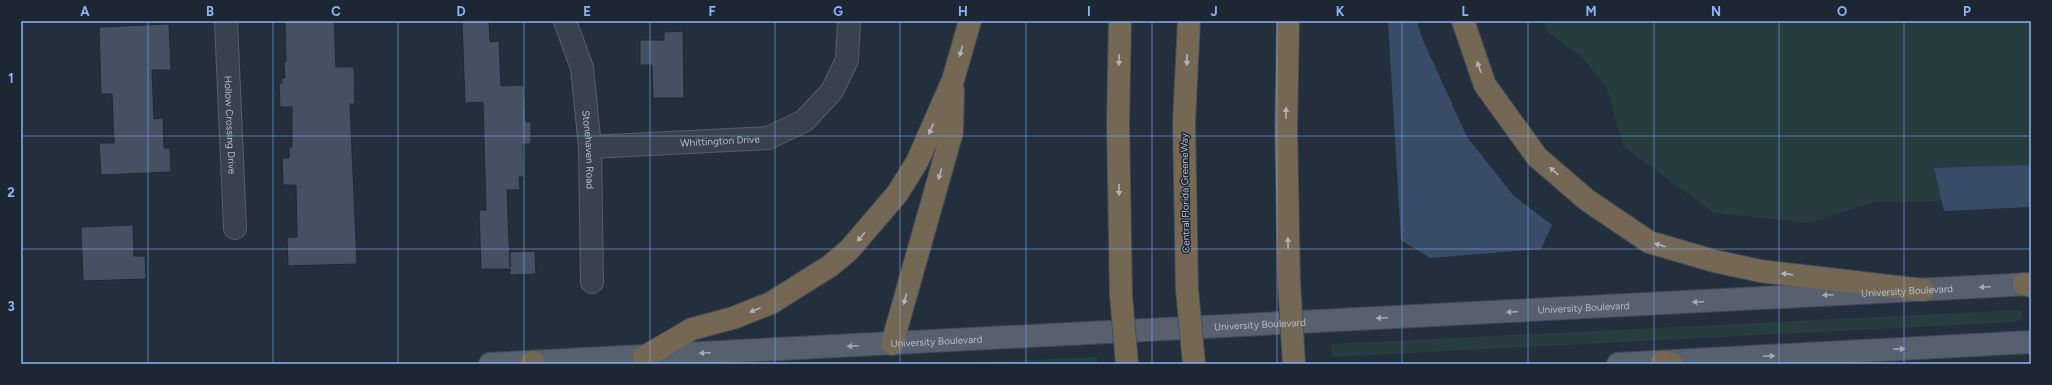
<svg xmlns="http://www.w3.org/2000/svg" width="2052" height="385" font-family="Figtree,sans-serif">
  <rect width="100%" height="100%" fill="#242f3e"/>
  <path fill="#263c3f" d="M1543 21H2031V200L1874 202 1808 223 1714 213 1623 146 1607 88 1581 56 1550 34Z
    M2017 310 2022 312 2021 318 2017 322 1332 357 1331 344Z
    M1097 357V364H943Z"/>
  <path fill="#394c67" d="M1388 21H1417L1422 38 1467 137 1513 195 1552 225 1541 249 1430 258 1401 240Z
    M2031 165V207L1944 211 1934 168Z"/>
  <path fill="#455162" stroke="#1f2835" d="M285 21H334L336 67H354L355 104H350L357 264 288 266 287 238 297 237 296 185H283L282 158H289V147H292V107H280L279 83H282L281 78H285L284 62H286Z
    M462 21H489L490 42 499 41 501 86 524 85 526 122H531V144H523L524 177H519L520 190H507L510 267V252L535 251 536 274 510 275V269H481L479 210H486L483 102 465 103Z
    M169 24 171 70H152L154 119 163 118 164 148H170L171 172 101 175 99 143H114L112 94H101L99 27Z
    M683 31 684 98H653L652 65H640V40H664V32Z
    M133 225 134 256H145L146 279 83 281 81 227Z"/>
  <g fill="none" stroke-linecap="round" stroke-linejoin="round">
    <defs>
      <g id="minor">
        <path id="s1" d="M226 21 235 228"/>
        <path id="s2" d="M565 21 582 68 590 147 592 282"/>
        <path id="s3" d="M590 147 768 138 804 121 832 91 847 60 849 21"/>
      </g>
      <g id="major">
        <path id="s4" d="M490 364 2031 284"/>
        <path d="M1618 364 2031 342"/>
      </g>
      <path id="highway" d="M1120 21 1118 123 1121 295
        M1288 21 1286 128 1289 282
        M1463 21 1485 85 1537 157 1587 200 1649 242 1714 261 1760 271 1923 290
        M2024 284 2031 286
        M1187 289 1184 122 1189 21
        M892 344 952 132 953 90
        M644 357 692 329 733 318 771 303 830 266 849 250 897 194 917 162 953 80 970 21
        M1662 362 1672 364
        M530 364 533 362"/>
    </defs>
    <use href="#minor" stroke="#565f6c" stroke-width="24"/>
    <use href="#major" stroke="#414a57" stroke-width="24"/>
    <use href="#highway" stroke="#434c59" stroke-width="24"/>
    <use href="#minor" stroke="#38414e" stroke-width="22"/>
    <use href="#major" stroke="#56606e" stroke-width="22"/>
    <use href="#highway" stroke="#746855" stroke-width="22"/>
    <defs>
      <path id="highway-bridge" d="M1289 282 1294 364
        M1187 289 1194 364
        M1121 295 1127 364"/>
    </defs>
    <use href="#highway-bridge" stroke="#434c59" stroke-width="24" stroke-linecap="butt"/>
    <use href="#highway-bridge" stroke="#746855" stroke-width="22"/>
  </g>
  <defs><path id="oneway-solid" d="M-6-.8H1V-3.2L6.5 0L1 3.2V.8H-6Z"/></defs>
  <g fill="#aeb4bd">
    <use href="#oneway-solid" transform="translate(961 51) rotate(105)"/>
    <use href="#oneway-solid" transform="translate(1119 60) rotate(91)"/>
    <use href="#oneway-solid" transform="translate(1187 60) rotate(93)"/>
    <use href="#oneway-solid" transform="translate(1479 67) rotate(-109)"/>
    <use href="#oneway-solid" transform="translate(1286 113) rotate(-89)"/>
    <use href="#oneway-solid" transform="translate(931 129) rotate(113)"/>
    <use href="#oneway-solid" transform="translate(1554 171) rotate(-139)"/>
    <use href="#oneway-solid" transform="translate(940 174) rotate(106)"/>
    <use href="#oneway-solid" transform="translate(1119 190) rotate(89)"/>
    <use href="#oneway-solid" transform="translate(861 237) rotate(132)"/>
    <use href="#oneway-solid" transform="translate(1288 243) rotate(-91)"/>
    <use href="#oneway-solid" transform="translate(1660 245) rotate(-163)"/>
    <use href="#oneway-solid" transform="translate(1787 274) rotate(-173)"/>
    <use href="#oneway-solid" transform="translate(905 299) rotate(105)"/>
    <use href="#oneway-solid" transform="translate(755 310) rotate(157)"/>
  </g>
  <g fill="#a1aab7">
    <use href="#oneway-solid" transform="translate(1985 287) rotate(177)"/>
    <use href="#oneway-solid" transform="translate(1828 295) rotate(177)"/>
    <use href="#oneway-solid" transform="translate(1698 302) rotate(177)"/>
    <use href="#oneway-solid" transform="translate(1512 312) rotate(177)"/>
    <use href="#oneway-solid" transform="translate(1382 318) rotate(177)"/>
    <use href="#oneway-solid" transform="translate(853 346) rotate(177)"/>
    <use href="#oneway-solid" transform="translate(1899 349) rotate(-3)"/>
    <use href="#oneway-solid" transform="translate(705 353) rotate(177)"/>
    <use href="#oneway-solid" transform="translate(1769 356) rotate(-3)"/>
  </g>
  <path fill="none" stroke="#8ab4f8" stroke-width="1" stroke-opacity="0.55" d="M148 21V364M273 21V364M398 21V364M524 21V364M650 21V364M775 21V364M900 21V364M1026 21V364M1152 21V364M1277 21V364M1402 21V364M1528 21V364M1654 21V364M1779 21V364M1904 21V364M21 136H2031M21 249H2031"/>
  <g text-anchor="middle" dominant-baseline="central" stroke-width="3" stroke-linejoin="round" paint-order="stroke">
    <g font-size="10" fill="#b4bcc9" stroke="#1d2633">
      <text stroke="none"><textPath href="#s1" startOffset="104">Hollow Crossing Drive</textPath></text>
      <text stroke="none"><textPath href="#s3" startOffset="130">Whittington Drive</textPath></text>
      <text stroke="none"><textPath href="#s2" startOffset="132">Stonehaven Road</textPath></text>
      <text transform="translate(1185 193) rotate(-91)">Central Florida GreeneWay</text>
      <text stroke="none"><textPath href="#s4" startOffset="1419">University Boulevard</textPath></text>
      <text stroke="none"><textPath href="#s4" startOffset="1095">University Boulevard</textPath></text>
      <text stroke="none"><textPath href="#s4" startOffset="771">University Boulevard</textPath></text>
      <text stroke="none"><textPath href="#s4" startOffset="447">University Boulevard</textPath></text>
    </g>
  </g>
  <rect width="2052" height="385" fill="none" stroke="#1d2633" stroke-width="44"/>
  <rect x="22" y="22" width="2008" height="341" fill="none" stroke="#8ab4f8" stroke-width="1.5"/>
  <g font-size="13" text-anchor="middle" font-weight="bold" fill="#8ab4f8">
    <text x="85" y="16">A</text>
    <text x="210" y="16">B</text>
    <text x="336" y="16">C</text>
    <text x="461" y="16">D</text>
    <text x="587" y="16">E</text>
    <text x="712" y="16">F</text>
    <text x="838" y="16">G</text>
    <text x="963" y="16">H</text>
    <text x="1089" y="16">I</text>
    <text x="1214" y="16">J</text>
    <text x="1340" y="16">K</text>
    <text x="1465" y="16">L</text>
    <text x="1591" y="16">M</text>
    <text x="1716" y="16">N</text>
    <text x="1842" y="16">O</text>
    <text x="1967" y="16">P</text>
    <text x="11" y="83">1</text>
    <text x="11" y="197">2</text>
    <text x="11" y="311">3</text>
  </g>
</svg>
